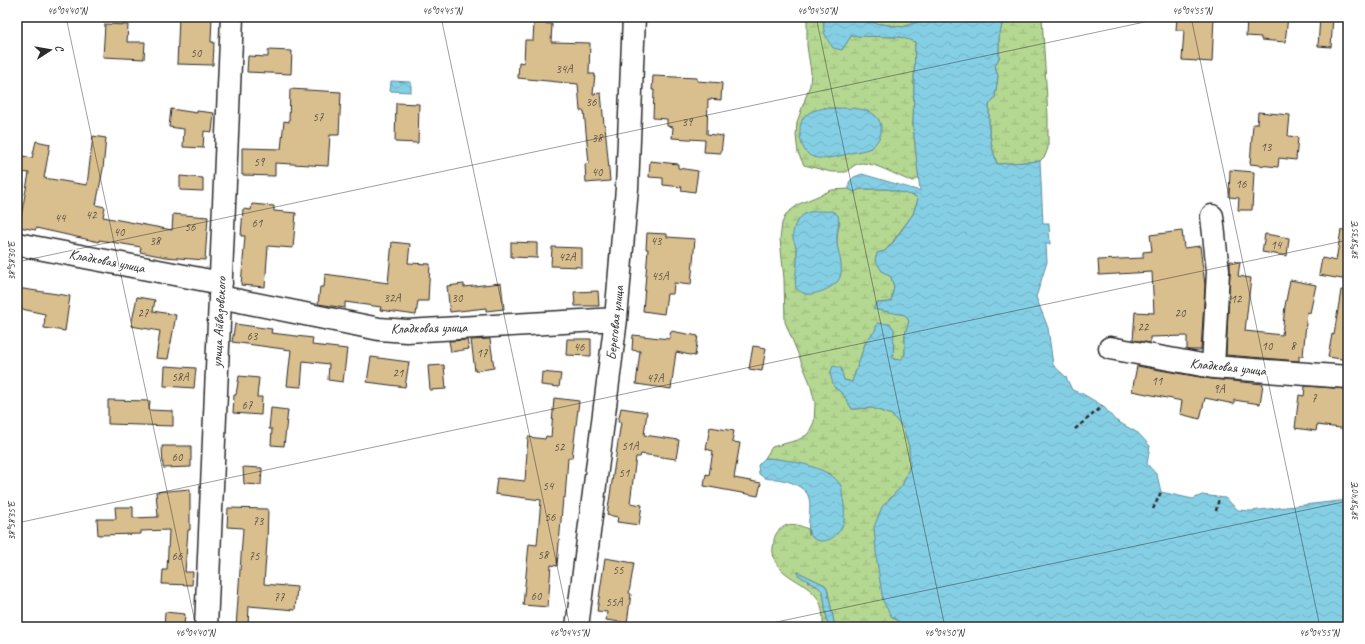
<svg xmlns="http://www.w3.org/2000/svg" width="1365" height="644" font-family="Caveat,sans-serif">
  <defs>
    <pattern id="wetland-marsh" width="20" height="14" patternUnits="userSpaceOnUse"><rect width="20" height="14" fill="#b4d791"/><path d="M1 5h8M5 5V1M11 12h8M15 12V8" fill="none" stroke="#9bb97d"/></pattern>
    <pattern id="water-waves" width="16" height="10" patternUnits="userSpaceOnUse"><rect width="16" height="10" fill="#85cfe5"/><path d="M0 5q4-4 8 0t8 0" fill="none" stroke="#73b2c5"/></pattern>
  </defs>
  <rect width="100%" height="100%" fill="#fff"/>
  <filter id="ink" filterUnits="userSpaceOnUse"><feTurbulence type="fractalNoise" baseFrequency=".025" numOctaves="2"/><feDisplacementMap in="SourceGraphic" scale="8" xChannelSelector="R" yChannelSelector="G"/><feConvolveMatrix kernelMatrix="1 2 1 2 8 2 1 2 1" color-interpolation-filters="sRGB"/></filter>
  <g filter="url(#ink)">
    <path fill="url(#wetland-marsh)" stroke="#70815e" fill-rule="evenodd" d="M807 17H826L823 22 842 50 851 36 900 37 915 41 913 127 919 178 913 181 908 180C896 175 875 163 862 163 856 163 851 168 846 172H831L804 165 798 153 796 136 797 122 810 85 811 72 807 46ZM824 108 858 109 871 148 841 155Z
      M845 17H919V21L903 27 846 19Z
      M1004 17H1042L1048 116V148L1045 156 1040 161 997 164 992 147 989 129V105L995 97 998 76 995 66 999 58V37Z
      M849 189 854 192 860 189H888L915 196 918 199 913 214 891 244 885 251 877 253 882 271 891 277 894 287 891 302 877 303 874 309 905 314 909 321 905 334V354L901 360 893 359V346L875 331 866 341 852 382 844 380 834 387 843 394 852 409 872 408 892 415 903 428 909 447 910 466 902 486 882 507 891 616 901 623V627H835L827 588 825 585 798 572 808 582 818 587 823 592 828 627H823C823 616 823 603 815 595 803 580 775 575 773 553 772 549 774 544 774 540 775 533 780 528 787 525 794 523 801 526 808 529L809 535 830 474C808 466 788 459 765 458L772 447 798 440 808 434 814 422 815 403 810 383 785 322 784 279 780 239 782 223 786 214 799 204 832 190ZM811 212H821L840 222C838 228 837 234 837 241 837 256 845 270 836 283L795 280 797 270V248Z"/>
    <path fill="url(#water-waves)" stroke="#618d9b" d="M826 17H845L847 19 903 27 919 21V17H1004L999 37V58L995 66 998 76 995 97 989 105V129L992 147 997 164 1040 161 1043 224H1049L1050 244H1046L1047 262 1036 297 1048 328 1053 365 1066 377 1072 390 1083 394 1103 406 1115 420 1138 433 1150 446 1147 464 1157 475 1161 492 1193 499 1202 495 1225 498 1238 510 1251 511 1348 500V627H901V623L891 616 883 601 877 562 874 527 882 507 902 486 910 466 909 447 903 428 892 415 872 408 852 409 843 394 834 387 830 374 833 366 841 368 844 380 852 382 866 341 875 331 877 323 890 324 894 329 893 359 901 360 905 354V334L909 321 905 315 873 309 877 303 891 302 894 287 891 277 882 271 875 260 877 253 885 251 892 244 913 214 918 199 915 196 888 189H860L854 192 849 189V182L854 177 862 174 920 191 913 127 915 42 900 37 851 36 842 50 833 48C826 38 820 28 826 17Z
      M391 81 411 82V92L390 91Z
      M824 108C838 109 857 106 870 112 885 119 884 137 872 147 868 150 861 151 855 152 844 155 824 161 813 157 800 153 796 127 804 117 809 111 817 110 824 108Z
      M832 211 838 215C840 225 836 233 837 243 838 253 844 267 840 277 837 287 814 296 805 294 802 293 799 290 796 289 794 277 798 265 797 252 797 247 794 243 793 238 792 226 799 215 810 212 817 210 825 212 832 211Z
      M765 458C786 459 828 466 840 484 842 487 842 490 842 493 844 502 845 511 844 520 842 534 826 547 813 538 802 531 816 505 806 492 800 486 790 481 782 480 771 477 769 482 759 474L758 465Z
      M798 572 825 585 827 588 835 627H828L823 592 818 587 798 575Z"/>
    <path fill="#d9be8e" stroke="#2b2b2b" d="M179 17H212L211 42H214L213 65 177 64Z
      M1177 17H1214L1212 62 1182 60 1184 30H1176Z
      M1247 17H1288L1285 42 1261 40V37L1246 36Z
      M1320 17H1333L1331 47 1318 46Z
      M534 23 552 24 551 42 590 43 589 74H595L593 94 601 93 604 125H605L610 181 586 183 585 164 589 163 584 111H580L578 84 518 78 519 62 524 63 525 40H533Z
      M105 24 128 25 127 42H145L144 59 103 57Z
      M268 50 292 51 291 74 247 72 248 56 268 57Z
      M653 76 697 78V81L722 83 721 100 708 99 707 134 723 136 721 153 704 152 705 140 672 138 673 127 667 126V119L653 118 654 90H652Z
      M290 89 341 92 339 135H330L328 166 275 163V176L242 175V148L281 149 284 121 289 122Z
      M396 103 419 104 418 143 395 142Z
      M171 109 197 113V111L214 113 212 132 204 131 203 148 183 147 184 129 169 127Z
      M1258 112 1290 115 1288 136 1298 137 1296 160 1279 158 1278 167 1250 164 1253 124H1257Z
      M93 136 106 138 103 169 96 205 105 207 103 217 172 230 173 214 208 217 205 260 165 257 140 252 141 247 99 240V242L36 228V230L19 227 29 173 20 172 23 156 32 158 36 141 50 144 44 178 87 185Z
      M650 161 678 164V168L698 171 695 192 681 190 682 187 663 185V178L649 177Z
      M1230 170 1254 172 1252 210H1238L1239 198 1229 197Z
      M180 176 203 178V191L180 190Z
      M252 204 274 206V211L296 213 293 248 268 246 265 287 241 285 245 236H241L243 209 251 210Z
      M1341 230 1348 231V280L1319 275 1322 258 1336 261Z
      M1182 231 1184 248 1200 246 1205 285 1201 350H1187V336L1150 337V343L1133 340 1135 312 1154 313 1152 272 1099 275 1098 260 1143 258V252L1152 251 1150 235Z
      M647 233 667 234V237L695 239 691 285 674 283 673 294H667L664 314 643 311 648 249H646Z
      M1265 234 1289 238 1287 256 1262 252Z
      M392 242 410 244 408 263 430 264 428 301H418L416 315 380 310 381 307 345 302V308L318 304 320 287H324L325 274 388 283Z
      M511 242 537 243V258L511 257Z
      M552 247 582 248V267L551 266Z
      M1230 261 1240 262 1238 276 1251 278 1245 331 1282 335 1285 306 1290 280 1316 285 1310 313 1307 312 1303 356H1299V361L1226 355 1230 272Z
      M501 283 504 309 486 311V308L450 312 447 286 464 284V287Z
      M17 288 70 296 65 331 44 328 45 314 17 308Z
      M1341 290 1348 291V360L1328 357 1332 334 1334 335Z
      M598 291 599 306H575L574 292Z
      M137 297 155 300 153 311 176 315 168 359 156 358 160 331 131 326Z
      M235 324 272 329 271 333 313 338 312 345 347 349 343 382 328 380 329 364 303 361 301 387 287 386 291 350 232 342Z
      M671 331 698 336 695 356 676 352 671 389 636 384 640 351 632 350 633 335 669 339Z
      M490 339 494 368 475 371 471 340Z
      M567 339H591V356L566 355Z
      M467 340 469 349 451 352 449 341Z
      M753 346 766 348 762 371 749 369Z
      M371 357 409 362 405 387 367 382Z
      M444 365 446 389 430 390 428 366Z
      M165 366 196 368 194 388 164 386Z
      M1137 366 1211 379 1263 384 1260 404 1234 400V404L1205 398 1200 419 1180 414 1182 401 1132 391Z
      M542 372 561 374 559 387 541 385Z
      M239 376 259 378 257 397H262L261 415 233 413 234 395H236Z
      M1305 386 1348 389V429L1317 425 1316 431 1295 428 1299 395 1304 396Z
      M554 398 579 401 572 458H568L565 498H563L557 566 551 565 548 607 523 605 529 544 537 545 541 500 495 494 497 478 525 481 528 437 545 439 546 436 551 437Z
      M108 400 150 401 149 410 173 411V426L108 424Z
      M271 408 288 410 284 446 271 445 272 429H269Z
      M621 408 647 412 644 435 679 440 676 459 641 454 640 457H636L630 503 642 505 639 525 617 522 618 517 607 515 621 422H618Z
      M710 427 734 431 732 442 740 443 734 478 761 483 758 496 704 486 706 474 709 475 713 451 706 449Z
      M162 446H191V467L163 468Z
      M243 467 262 468 261 485 244 484Z
      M190 489V530H188L185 572H193L192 585 162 584 163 570H167L169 530 141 531V534L98 535 97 519H116L115 507H133V518L158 517 156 492Z
      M228 508 268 509 267 543 264 584 297 587 295 610 249 606 248 627H236L243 528 227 527Z
      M605 558 634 563 629 593 631 594 627 623 606 620 607 612 597 611Z
      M165 612 185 614 184 627H164Z"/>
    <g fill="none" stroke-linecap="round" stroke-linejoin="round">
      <defs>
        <path id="minor" d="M1212 216 1218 271 1213 367
          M17 244 221 283
          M220 297 379 329 407 331 616 319
          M1110 348 1213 367 1348 377
          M206 627 232 17
          M577 627 616 319 627 188 634 17"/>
      </defs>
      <use href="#minor" stroke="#2b2b2b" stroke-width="25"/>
      <path stroke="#2b2b2b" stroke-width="2.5" stroke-dasharray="4 3" stroke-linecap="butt" d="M1075 429 1103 406
        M1153 509 1161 492
        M1216 511 1219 498"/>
      <use href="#minor" stroke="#fff" stroke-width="22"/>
    </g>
  </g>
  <path fill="none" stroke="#2b2b2b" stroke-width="1" stroke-opacity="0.45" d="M66 17 196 627M441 17 570 627M816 17 945 627M1191 17 1320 627M17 262 1168 17M17 523 1348 240M753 627 1348 501"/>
  <g text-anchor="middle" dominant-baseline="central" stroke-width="3" stroke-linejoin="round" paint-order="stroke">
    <g font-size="12" fill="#565044">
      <text x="196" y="53">50</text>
      <text x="564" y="69">34А</text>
      <text x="591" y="102">36</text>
      <text x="318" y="117">57</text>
      <text x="687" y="122">39</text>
      <text x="597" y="138">38</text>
      <text x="1266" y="147">13</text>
      <text x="259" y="162">59</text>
      <text x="597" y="172">40</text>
      <text x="1241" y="184">16</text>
      <text x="91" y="215">42</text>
      <text x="60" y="218">44</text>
      <text x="257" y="223">61</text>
      <text x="190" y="227">56</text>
      <text x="119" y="232">40</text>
      <text x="155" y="241">38</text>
      <text x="656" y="241">43</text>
      <text x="1276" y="245">14</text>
      <text x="567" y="257">42А</text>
      <text x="660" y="276">45А</text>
      <text x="392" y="298">32А</text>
      <text x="457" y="298">30</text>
      <text x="1236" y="299">12</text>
      <text x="143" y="313">27</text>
      <text x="1180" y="313">20</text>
      <text x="1143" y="327">22</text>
      <text x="252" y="336">63</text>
      <text x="1267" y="346">10</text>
      <text x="1293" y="346">8</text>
      <text x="579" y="347">46</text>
      <text x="482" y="353">17</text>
      <text x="398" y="373">21</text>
      <text x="180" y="377">58А</text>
      <text x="655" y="378">47А</text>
      <text x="1157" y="381">11</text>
      <text x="1219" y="389">9А</text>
      <text x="1314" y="398">7</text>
      <text x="247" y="405">67</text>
      <text x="630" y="446">51А</text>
      <text x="559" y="447">52</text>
      <text x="177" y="457">60</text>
      <text x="624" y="473">51</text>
      <text x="548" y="486">54</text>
      <text x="550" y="517">56</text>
      <text x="258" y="521">73</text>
      <text x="543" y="555">58</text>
      <text x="177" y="556">66</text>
      <text x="254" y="556">75</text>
      <text x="618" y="570">55</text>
      <text x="536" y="596">60</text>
      <text x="279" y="597">77</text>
      <text x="614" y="602">55А</text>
    </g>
    <g font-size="14" fill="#2b2b2b" stroke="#fff">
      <text transform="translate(107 261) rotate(11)">Кладковая улица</text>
      <text transform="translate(219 322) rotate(-87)">улица Айвазовского</text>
      <text transform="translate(615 323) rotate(-84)">Береговая улица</text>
      <text transform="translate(429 328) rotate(-1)">Кладковая улица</text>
      <text transform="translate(1228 367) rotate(6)">Кладковая улица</text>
    </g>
  </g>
  <rect width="1365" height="644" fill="none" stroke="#fff" stroke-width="44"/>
  <g transform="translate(50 50) rotate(78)" stroke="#ffffff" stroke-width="3" paint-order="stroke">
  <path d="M0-3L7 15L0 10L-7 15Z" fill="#2b2b2b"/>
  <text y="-6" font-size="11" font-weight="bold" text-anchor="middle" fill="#2b2b2b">С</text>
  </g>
  <rect x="22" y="22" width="1321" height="600" fill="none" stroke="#2b2b2b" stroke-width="1.5"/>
  <g font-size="10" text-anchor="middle" fill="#2b2b2b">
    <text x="67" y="14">46°04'40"N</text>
    <text x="442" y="14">46°04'45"N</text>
    <text x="817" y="14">46°04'50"N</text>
    <text x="1192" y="14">46°04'55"N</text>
    <text transform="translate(1354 241) rotate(-90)" y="4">38°58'35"E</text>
    <text transform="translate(11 261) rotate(-90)" y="4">38°58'30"E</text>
    <text transform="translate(1354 502) rotate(-90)" y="4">38°58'40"E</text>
    <text transform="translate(11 521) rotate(-90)" y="4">38°58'35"E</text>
    <text x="195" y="636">46°04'40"N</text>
    <text x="569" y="636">46°04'45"N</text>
    <text x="944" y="636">46°04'50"N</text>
    <text x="1319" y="636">46°04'55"N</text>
  </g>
</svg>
